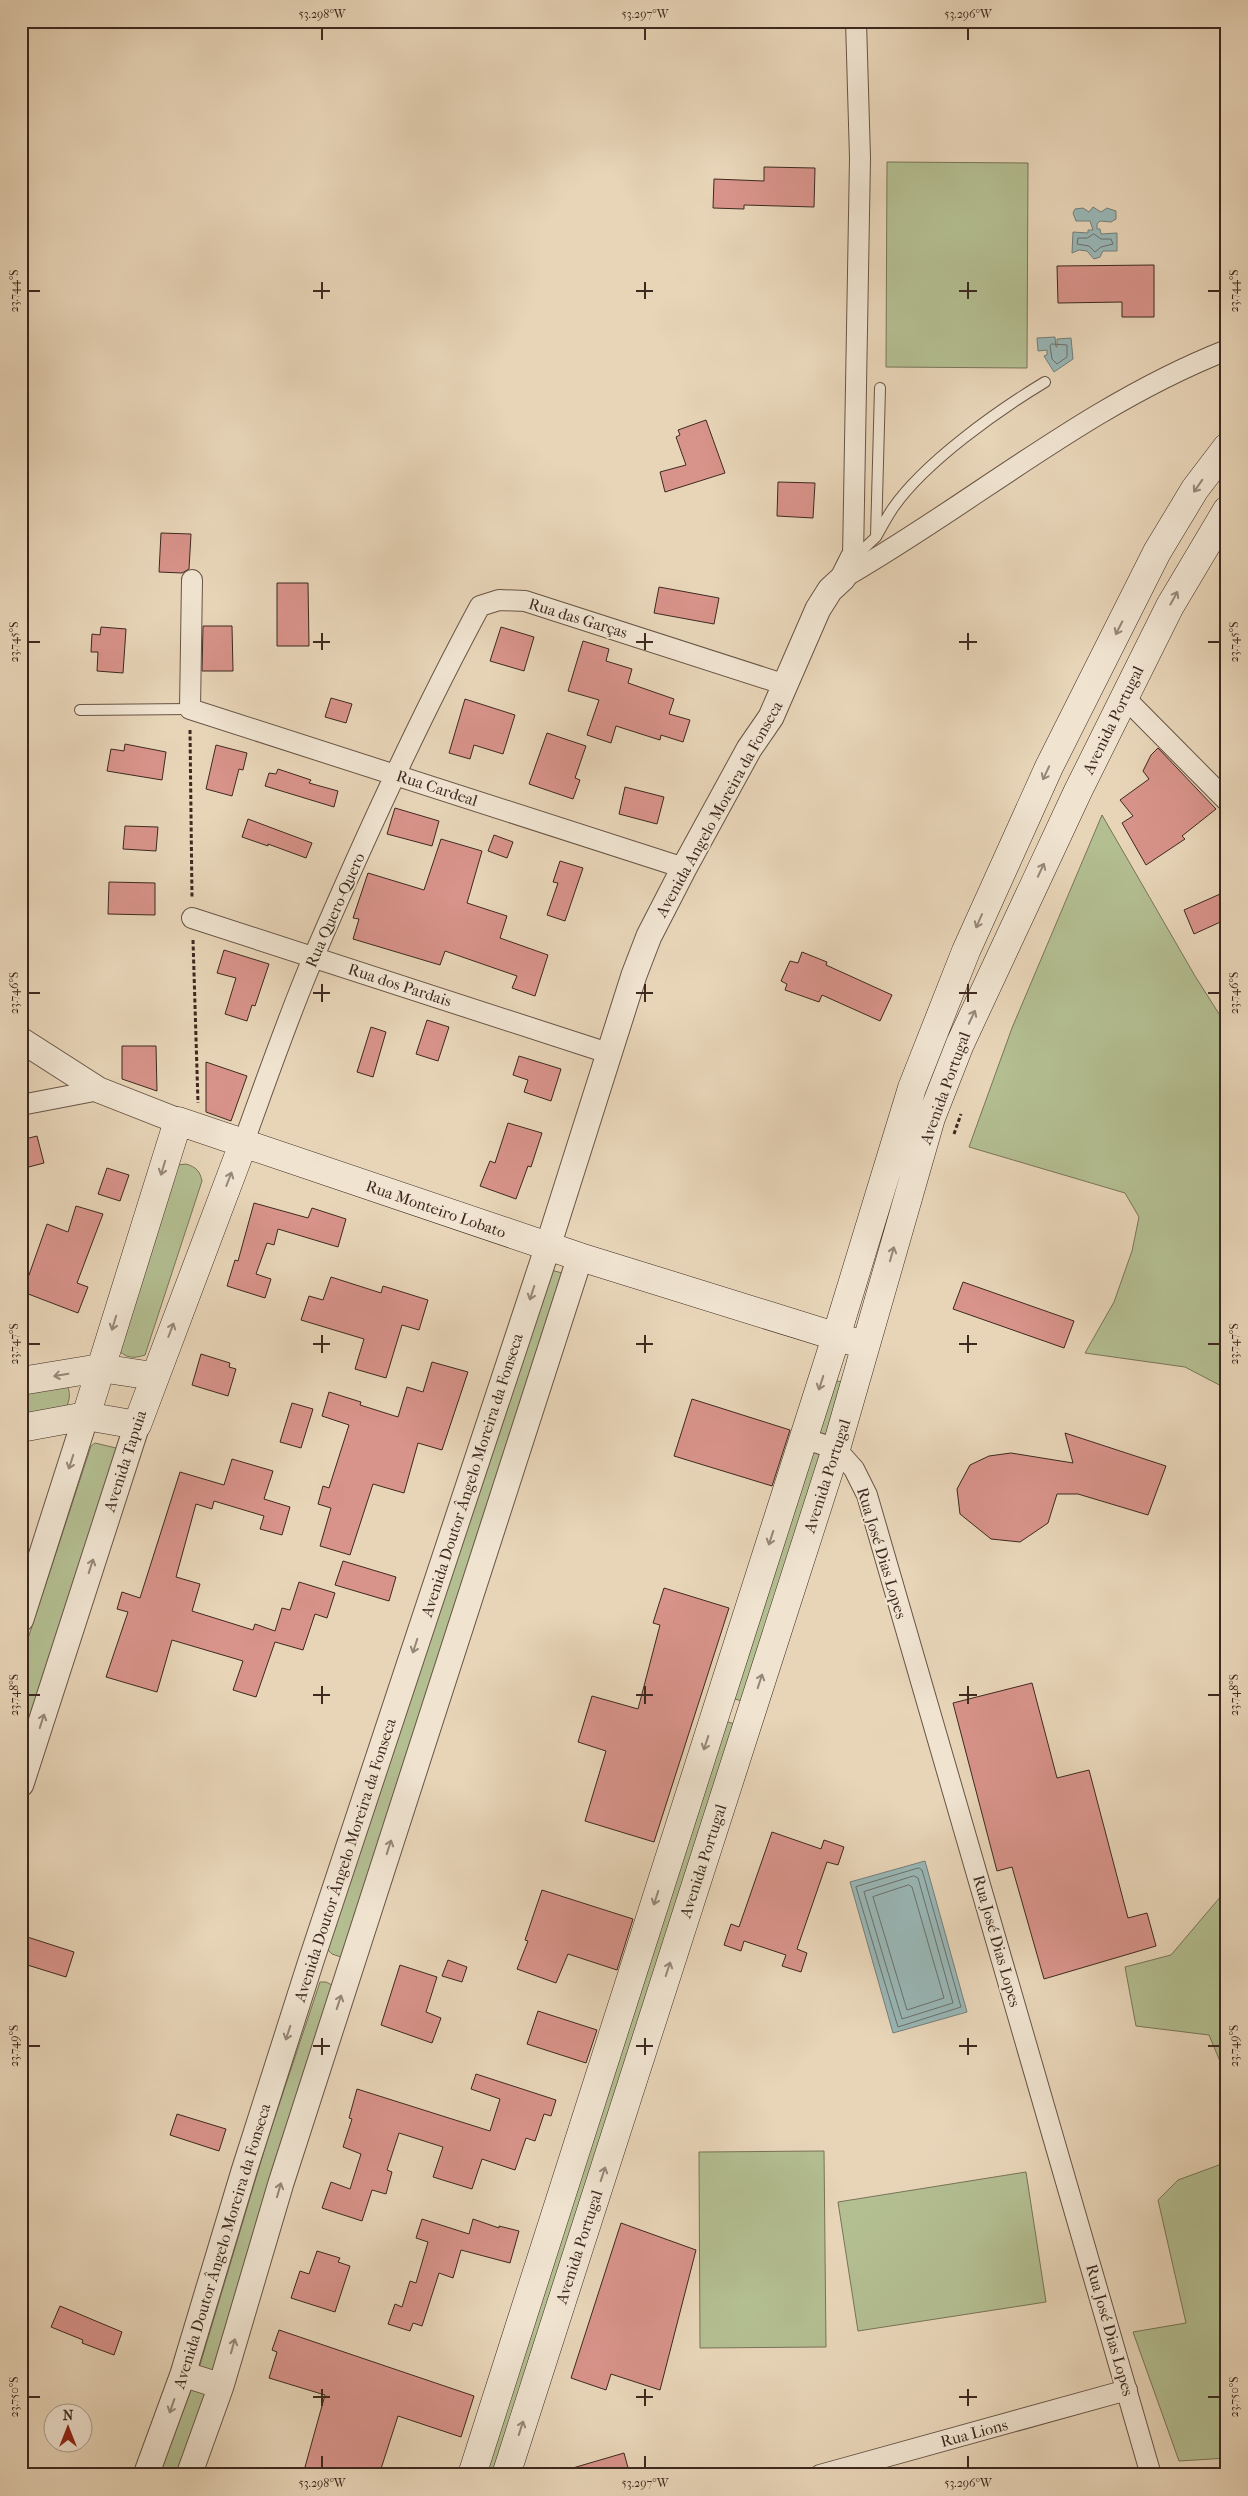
<svg xmlns="http://www.w3.org/2000/svg" width="1248" height="2496" font-family="'IM FELL French Canon',serif">
  <rect width="100%" height="100%" fill="#e8d5b8"/>
  <filter id="stains"><feTurbulence type="fractalNoise" baseFrequency=".004" numOctaves="4"/><feColorMatrix values="0 0 0 0 .2 0 0 0 0 .09 0 0 0 0 .02 0 0 0 .5 -.17"/></filter>
  <radialGradient id="worn" r=".72"><stop offset=".6" stop-color="#630" stop-opacity="0"/><stop offset="1" stop-color="#630" stop-opacity=".3"/></radialGradient>
  <path fill="#b3be91" stroke="#787458" d="M887 162 1028 163 1027 368 886 367Z
    M1102 815 1195 976 1221 1017 1227 1031V1389L1185 1367 1085 1353 1114 1302 1132 1251 1139 1217 1125 1193 969 1147 1012 1028Z
    M186 1164C196 1167 200 1171 202 1181L145 1355C133 1359 126 1358 117 1349L178 1165Z
    M547 1269 566 1274 341 1957 332 1954 327 1949Z
    M64 1380C70 1389 71 1396 67 1406L21 1416V1386Z
    M834 1380 845 1383 742 1701 731 1698Z
    M95 1443 116 1448 123 1456 21 1765V1660L91 1446Z
    M724 1721 735 1724 496 2475H484Z
    M1227 1889V2078L1209 2035 1136 2026 1125 1967 1171 1955Z
    M320 1982H326L338 1988 191 2438 175 2475H157L197 2375 267 2141Z
    M824 2151 826 2347 700 2348 699 2152Z
    M1227 2162V2458L1179 2461 1133 2332 1186 2323 1158 2200 1178 2180Z
    M1026 2172 1046 2302 858 2331 838 2202Z"/>
  <path fill="#99b7b7" stroke="#747e7a" d="M1093 207 1101 212 1107 208 1116 211V219L1111 222 1100 221 1097 224V229H1100L1101 234 1117 233V251H1103L1100 257 1094 259 1087 251 1079 250 1072 253 1073 232 1088 233V230H1093L1090 221H1076L1073 213 1075 209 1083 208 1089 212Z
    M1055 337 1056 347H1057V339L1071 338 1073 359 1054 372 1044 356 1047 355V350L1038 351 1037 338Z
    M925 1861 967 2012 893 2033 850 1882Z"/>
  <g fill="none" stroke-linecap="round" stroke-linejoin="round">
    <path stroke="#6b706b" stroke-width="1" d="M1094 234 1101 239H1111L1113 244 1101 247 1095 252 1089 246 1077 244 1078 238H1087Z
      M1052 344 1067 345V357L1057 364 1052 359 1050 346Z
      M919 1868 922 1870 961 2007 898 2027 856 1887Z
      M914 1876 918 1878 953 2003 902 2019 864 1892Z
      M909 1885 912 1887 944 1998 907 2010 873 1897Z"/>
  </g>
  <path fill="#d8938a" stroke="#3d291f" d="M764 167 815 168 814 207 744 205V209L713 208 714 179 764 181Z
    M1154 265V317H1122V302L1058 303 1057 266Z
    M706 420 725 473 665 492 660 472 686 465 676 437 680 435 678 430Z
    M778 482 815 483 813 518 777 516Z
    M161 533 191 534 189 569 182 573 159 572Z
    M277 583H308L309 646H277Z
    M659 587 719 598 714 624 654 613Z
    M203 626H232L233 671H202Z
    M101 627 126 629 123 673 97 671 98 652H91L92 634 100 635Z
    M501 627 534 637 524 671 490 661Z
    M583 641 609 649 606 661 632 669 628 683 674 699 669 714 690 720 683 742 661 735 660 740 616 726 611 743 587 735 599 700 568 691Z
    M331 698 352 704 346 723 325 717Z
    M465 699 515 715 503 754 474 745 470 759 449 753Z
    M547 733 586 746 575 778 580 780 573 799 529 784Z
    M125 744 166 752 162 780 107 771 111 749 124 751Z
    M216 745 247 753 243 770 239 769 232 796 206 789Z
    M1158 748 1216 809 1182 836 1185 839 1146 865 1122 823 1133 816 1120 800 1149 779 1143 771 1151 755Z
    M278 769 311 780 309 783 338 791 334 807 265 786 269 773 276 774Z
    M625 787 664 797 657 824 619 814Z
    M395 808 439 821 432 846 387 834Z
    M248 819 312 843 306 858 268 844V846L242 837Z
    M125 826 158 827 156 851 123 849Z
    M494 835 513 842 507 858 488 851Z
    M441 839 482 851 467 903 507 916 500 938 548 955 535 996 512 988 517 976 445 951 440 965 353 939 359 919 353 918 368 873 424 890Z
    M560 861 583 868 565 921 547 915 558 883 553 882Z
    M109 882 155 883V915L108 914Z
    M1227 891V919L1194 934 1184 910Z
    M224 950 269 964 255 1006 252 1005 247 1021 225 1014 236 978 217 973Z
    M802 952 827 962 826 965 892 995 880 1021 822 995 819 1002 785 990 787 984 781 981 790 961 798 963Z
    M427 1020 449 1027 438 1061 416 1054Z
    M371 1027 386 1032 373 1077 357 1072Z
    M122 1046H156L157 1091 122 1079Z
    M519 1056 561 1069 551 1101 524 1092 528 1080 513 1075Z
    M206 1062 247 1076 231 1121 206 1112Z
    M508 1123 542 1133 531 1167 528 1166 516 1199 480 1186 490 1161 495 1163Z
    M37 1136 44 1163 21 1169V1140Z
    M107 1168 129 1175 120 1201 98 1194Z
    M254 1203 308 1218 312 1208 346 1219 338 1247 278 1229 274 1245 267 1243 256 1274 271 1279 265 1298 227 1286 235 1260 238 1261Z
    M76 1206 103 1214 77 1283 88 1287 78 1313 23 1292 47 1224 68 1232Z
    M331 1277 381 1293 383 1286 428 1300 419 1330 402 1325 386 1378 355 1369 364 1339 301 1320 309 1296 323 1300Z
    M963 1282 1074 1321 1064 1348 953 1309Z
    M201 1354 230 1363 229 1367 236 1369 228 1396 192 1385Z
    M432 1362 468 1372 442 1450 418 1443 404 1493 373 1484 350 1555 320 1546 331 1508 318 1504 323 1486 329 1488 349 1425 322 1416 329 1392 361 1402 360 1405 398 1417 407 1387 423 1392Z
    M692 1399 790 1430 772 1486 674 1456Z
    M292 1403 313 1409 301 1448 280 1442Z
    M1065 1433 1166 1466 1148 1515 1078 1494H1057L1048 1523 1020 1542 991 1539 960 1514 957 1489 970 1465 989 1456 1011 1453 1073 1463Z
    M232 1459 273 1471 264 1499 290 1507 282 1535 260 1529 264 1516 214 1501 212 1509 196 1504 176 1577 200 1584 192 1611 253 1630 255 1624 275 1631 282 1608 290 1610 299 1582 335 1593 327 1618 315 1614 303 1650 275 1642 256 1697 233 1690 243 1661 172 1640 157 1692 106 1677 128 1612 117 1609 122 1592 140 1598 180 1472 224 1485Z
    M343 1561 396 1577 389 1601 335 1585Z
    M664 1588 729 1608 654 1842 585 1821 606 1751 578 1742 592 1696 638 1709 660 1625 653 1623Z
    M1032 1683 1057 1778 1089 1770 1128 1918 1147 1913 1156 1946 1044 1979 1012 1867 997 1871 953 1703Z
    M772 1832 821 1849 824 1840 844 1847 838 1865 827 1862 797 1949 807 1953 801 1972 782 1966 786 1955 744 1941 741 1951 724 1945 731 1924 739 1927Z
    M542 1890 633 1919 617 1970 568 1954 556 1983 517 1969 528 1941 525 1940Z
    M21 1935 74 1952 66 1977 21 1963Z
    M448 1960 467 1967 462 1982 442 1976Z
    M400 1965 437 1977 426 2012 441 2018 432 2043 381 2025Z
    M538 2011 597 2030 586 2063 527 2044Z
    M476 2074 556 2100 551 2116 544 2114 535 2141 526 2138 515 2170 482 2159 472 2189 433 2177 443 2147 399 2133 387 2170 392 2172 386 2194 372 2190 362 2221 322 2208 331 2182 350 2189 361 2154 343 2147 352 2119 349 2118 357 2089 490 2131 500 2099 471 2089Z
    M177 2114 226 2129 219 2151 170 2135Z
    M422 2219 469 2234 473 2219 499 2228V2226L519 2231 510 2263 461 2250 453 2278 439 2273 422 2326 413 2323 410 2331 388 2324 395 2304 402 2307 410 2281 416 2283 428 2242 416 2238Z
    M621 2223 696 2250 660 2390 611 2374 606 2390 571 2378Z
    M317 2251 340 2258 338 2262 350 2266 335 2312 291 2298 300 2271 309 2274Z
    M60 2306 122 2332 114 2355 82 2343 83 2340 51 2327Z
    M279 2330 474 2396 461 2437 398 2416 379 2475H316L317 2470 305 2467 325 2395 269 2378 277 2352 272 2350Z
    M624 2453 630 2475H567L566 2470Z"/>
  <g fill="none" stroke-linecap="round" stroke-linejoin="round">
    <defs>
      <path id="service" d="M876 537C881 528 887 517 893 508 925 462 997 411 1045 382
        M854 558 876 537 880 388
        M80 710 190 709"/>
      <path id="minor" d="M853 558 860 158 856 21
        M843 578C972 504 1087 405 1227 350
        M192 580 190 709 684 868
        M1124 697 1227 801
        M192 918 608 1053
        M21 1105 99 1090
        M243 1144C266 1081 288 1017 314 956 365 837 419 719 480 606L499 600 525 601 786 685
        M803 1438 836 1449 854 1469 867 1495 1151 2475
        M820 2475 1127 2390"/>
      <path id="tertiary" d="M21 1040 99 1090 178 1121
        M21 1619 86 1416
        M21 1784 137 1425
        M183 2374 221 2386
        M146 2475 183 2374 244 2171 311 1961 548 1246 634 975 649 936 684 868 749 749 771 717 818 609 830 590 843 578 853 558
        M189 2475 221 2386 281 2183 580 1257"/>
      <path id="secondary" d="M21 1381 100 1368 153 1376
        M86 1416 178 1121 580 1257 854 1342
        M21 1428 86 1416 137 1425 243 1144
        M472 2475 836 1337 912 1088 966 951 1049 767 1157 552 1195 489 1227 447
        M506 2475 836 1449 931 1118 960 1044 1078 791 1170 606 1227 510"/>
    </defs>
    <use href="#service" stroke="#685445" stroke-width="12"/>
    <use href="#minor" stroke="#685445" stroke-width="22"/>
    <use href="#tertiary" stroke="#685445" stroke-width="27"/>
    <use href="#secondary" stroke="#3d291f" stroke-width="29"/>
    <path stroke="#3d291f" stroke-width="3" stroke-dasharray="4 2.5" stroke-linecap="butt" d="M190 730 192 899
      M193 940 198 1103
      M954 1134 961 1114"/>
    <use href="#service" stroke="#f0e4d1" stroke-width="10"/>
    <use href="#minor" stroke="#f0e4d1" stroke-width="20"/>
    <use href="#tertiary" stroke="#f0e4d1" stroke-width="25"/>
    <use href="#secondary" stroke="#f0e4d1" stroke-width="28"/>
  </g>
  <defs><path id="oneway-shaft" d="M-6 0H5M1.5-3L5.5 0L1.5 3" fill="none" stroke-width="1.6" stroke-linecap="round" stroke-linejoin="round" transform="scale(1.25)"/></defs>
  <g stroke="#968678">
    <use href="#oneway-shaft" transform="translate(1198 486) rotate(125)"/>
    <use href="#oneway-shaft" transform="translate(1174 598) rotate(-61)"/>
    <use href="#oneway-shaft" transform="translate(1119 628) rotate(117)"/>
    <use href="#oneway-shaft" transform="translate(1046 773) rotate(115)"/>
    <use href="#oneway-shaft" transform="translate(1041 870) rotate(-65)"/>
    <use href="#oneway-shaft" transform="translate(979 921) rotate(114)"/>
    <use href="#oneway-shaft" transform="translate(972 1017) rotate(-65)"/>
    <use href="#oneway-shaft" transform="translate(163 1168) rotate(107)"/>
    <use href="#oneway-shaft" transform="translate(229 1179) rotate(-69)"/>
    <use href="#oneway-shaft" transform="translate(892 1254) rotate(-74)"/>
    <use href="#oneway-shaft" transform="translate(532 1293) rotate(108)"/>
    <use href="#oneway-shaft" transform="translate(114 1323) rotate(107)"/>
    <use href="#oneway-shaft" transform="translate(171 1330) rotate(-69)"/>
    <use href="#oneway-shaft" transform="translate(61 1375) rotate(171)"/>
    <use href="#oneway-shaft" transform="translate(821 1383) rotate(108)"/>
    <use href="#oneway-shaft" transform="translate(71 1462) rotate(108)"/>
    <use href="#oneway-shaft" transform="translate(771 1538) rotate(108)"/>
    <use href="#oneway-shaft" transform="translate(91 1566) rotate(-72)"/>
    <use href="#oneway-shaft" transform="translate(415 1646) rotate(108)"/>
    <use href="#oneway-shaft" transform="translate(760 1681) rotate(-72)"/>
    <use href="#oneway-shaft" transform="translate(42 1721) rotate(-72)"/>
    <use href="#oneway-shaft" transform="translate(706 1743) rotate(108)"/>
    <use href="#oneway-shaft" transform="translate(389 1847) rotate(-72)"/>
    <use href="#oneway-shaft" transform="translate(656 1898) rotate(108)"/>
    <use href="#oneway-shaft" transform="translate(668 1969) rotate(-72)"/>
    <use href="#oneway-shaft" transform="translate(339 2002) rotate(-72)"/>
    <use href="#oneway-shaft" transform="translate(288 2033) rotate(108)"/>
    <use href="#oneway-shaft" transform="translate(603 2174) rotate(-72)"/>
    <use href="#oneway-shaft" transform="translate(279 2190) rotate(-74)"/>
    <use href="#oneway-shaft" transform="translate(233 2346) rotate(-74)"/>
    <use href="#oneway-shaft" transform="translate(172 2406) rotate(109)"/>
    <use href="#oneway-shaft" transform="translate(521 2428) rotate(-72)"/>
  </g>
  <path fill="none" stroke="#3d291f" stroke-width="2" d="M322 28V40M645 28V40M968 28V40M322 282V299M645 282V299M968 282V299M28 291H40M313 291H330M636 291H653M959 291H977M1208 291H1220M322 633V650M645 633V650M968 633V650M28 642H40M313 642H330M636 642H653M959 642H977M1208 642H1220M322 984V1002M645 984V1002M968 984V1002M28 993H40M313 993H330M636 993H653M959 993H977M1208 993H1220M322 1335V1353M645 1335V1353M968 1335V1353M28 1344H40M313 1344H330M636 1344H653M959 1344H977M1208 1344H1220M322 1686V1704M645 1686V1704M968 1686V1704M28 1695H40M313 1695H330M636 1695H653M959 1695H977M1208 1695H1220M322 2038V2055M645 2038V2055M968 2038V2055M28 2046H40M313 2046H330M636 2046H653M959 2046H977M1208 2046H1220M322 2389V2406M645 2389V2406M968 2389V2406M28 2397H40M313 2397H330M636 2397H653M959 2397H977M1208 2397H1220M322 2456V2468M645 2456V2468M968 2456V2468"/>
  <g text-anchor="middle" dominant-baseline="central" stroke-width="4" stroke-linejoin="round" paint-order="stroke">
    <g font-size="16" fill="#3d291f" stroke="#f0e4d1">
      <text transform="translate(578 618) rotate(17)">Rua das Garças</text>
      <text transform="translate(1113 720) rotate(-64)">Avenida Portugal</text>
      <text transform="translate(437 788) rotate(18)">Rua Cardeal</text>
      <text transform="translate(719 809) rotate(-61)">Avenida Angelo Moreira da Fonseca</text>
      <text transform="translate(335 910) rotate(-66)">Rua Quero-Quero</text>
      <text transform="translate(400 985) rotate(18)">Rua dos Pardais</text>
      <text transform="translate(945 1088) rotate(-70)">Avenida Portugal</text>
      <text transform="translate(436 1209) rotate(19)">Rua Monteiro Lobato</text>
      <text transform="translate(125 1461) rotate(-72)">Avenida Tapuia</text>
      <text transform="translate(472 1475) rotate(-72)">Avenida Doutor Ângelo Moreira da Fonseca</text>
      <text transform="translate(827 1476) rotate(-72)">Avenida Portugal</text>
      <text transform="translate(882 1553) rotate(73)">Rua José Dias Lopes</text>
      <text transform="translate(345 1860) rotate(-72)">Avenida Doutor Ângelo Moreira da Fonseca</text>
      <text transform="translate(703 1861) rotate(-72)">Avenida Portugal</text>
      <text transform="translate(997 1941) rotate(74)">Rua José Dias Lopes</text>
      <text transform="translate(222 2246) rotate(-73)">Avenida Doutor Ângelo Moreira da Fonseca</text>
      <text transform="translate(579 2247) rotate(-72)">Avenida Portugal</text>
      <text transform="translate(1110 2330) rotate(74)">Rua José Dias Lopes</text>
      <text transform="translate(974 2433) rotate(-15)">Rua Lions</text>
    </g>
  </g>
  <rect width="1248" height="2496" fill="none" stroke="#e8d5b8" stroke-width="55"/>
  <g transform="translate(68 2428)"><circle r="24" fill="#f0e4d1" stroke="#a8998a"/>
  <path d="M0-4L9 19L0 12L-9 19Z" fill="#8f2418"/>
  <text y="-8" font-size="14" font-weight="bold" text-anchor="middle" fill="#3d291f">N</text>
  </g>
  <rect x="28" y="28" width="1192" height="2440" fill="none" stroke="#3d291f" stroke-width="2"/>
  <g font-size="12" text-anchor="middle" fill="#3d291f">
    <text x="322" y="18">53.298°W</text>
    <text x="645" y="18">53.297°W</text>
    <text x="968" y="18">53.296°W</text>
    <text transform="translate(14 291) rotate(-90)" y="4">23.744°S</text>
    <text transform="translate(1234 291) rotate(-90)" y="4">23.744°S</text>
    <text transform="translate(14 642) rotate(-90)" y="4">23.745°S</text>
    <text transform="translate(1234 642) rotate(-90)" y="4">23.745°S</text>
    <text transform="translate(14 993) rotate(-90)" y="4">23.746°S</text>
    <text transform="translate(1234 993) rotate(-90)" y="4">23.746°S</text>
    <text transform="translate(14 1344) rotate(-90)" y="4">23.747°S</text>
    <text transform="translate(1234 1344) rotate(-90)" y="4">23.747°S</text>
    <text transform="translate(14 1695) rotate(-90)" y="4">23.748°S</text>
    <text transform="translate(1234 1695) rotate(-90)" y="4">23.748°S</text>
    <text transform="translate(14 2046) rotate(-90)" y="4">23.749°S</text>
    <text transform="translate(1234 2046) rotate(-90)" y="4">23.749°S</text>
    <text transform="translate(14 2397) rotate(-90)" y="4">23.750°S</text>
    <text transform="translate(1234 2397) rotate(-90)" y="4">23.750°S</text>
    <text x="322" y="2487">53.298°W</text>
    <text x="645" y="2487">53.297°W</text>
    <text x="968" y="2487">53.296°W</text>
  </g>
  <rect width="100%" height="100%" filter="url(#stains)"/>
  <rect width="100%" height="100%" fill="url(#worn)"/>
</svg>
